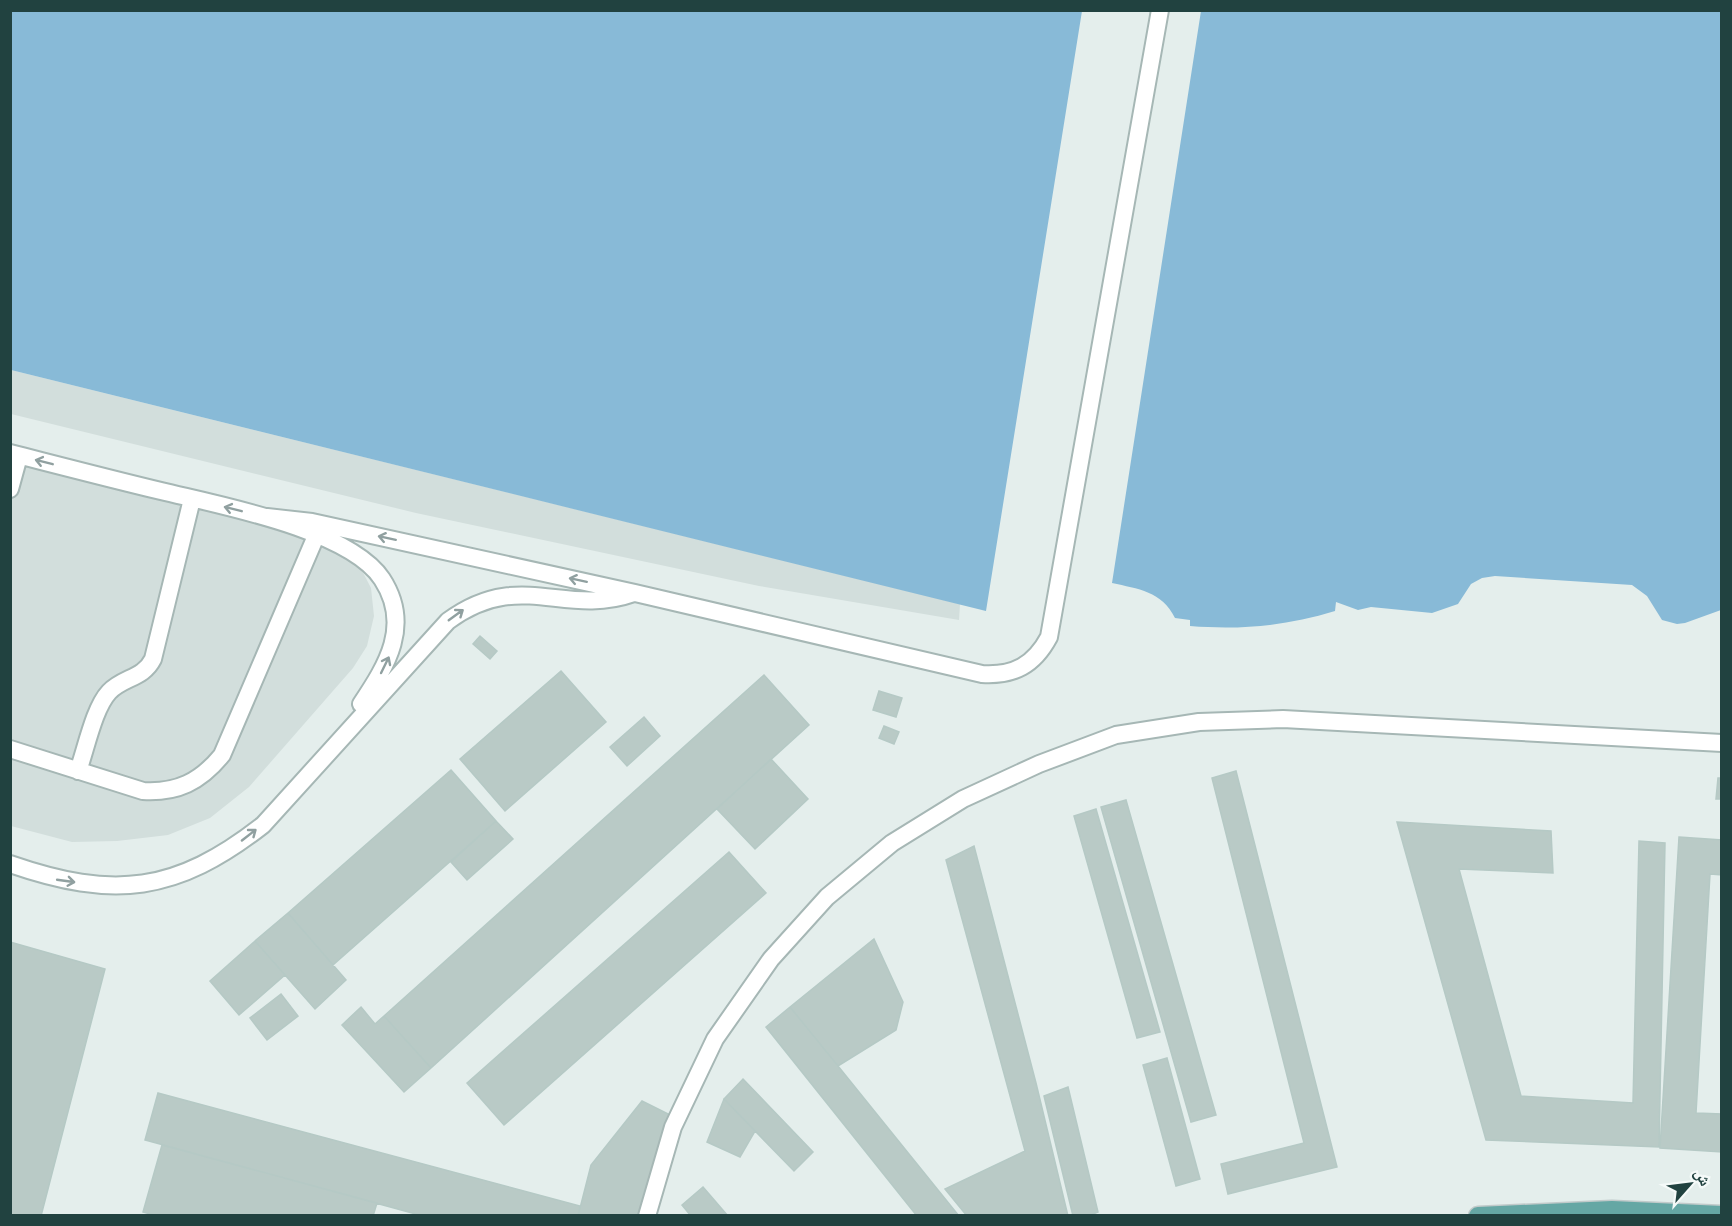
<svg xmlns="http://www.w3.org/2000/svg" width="1732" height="1226" font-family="Barlow,'Noto Naskh Arabic',sans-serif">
  <rect width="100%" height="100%" fill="#e4eeec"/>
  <path fill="#d2dedc" d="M11 370 960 604 959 620 759 586 416 513 11 414Z
    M10 462 329 537 357 561 371 588 374 616 367 646 353 668 249 787 210 818 168 835 117 841 72 842 11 826Z"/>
  <path fill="#88bad7" d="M11 10 1082 11 986 611 11 370Z
    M1201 11H1721V610L1685 623 1677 624 1662 620 1647 596 1632 585 1495 576 1482 578 1471 584 1458 604 1432 613 1371 607 1358 610 1336 602 1335 611C1286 626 1241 630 1190 626V620L1175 618C1162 591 1138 589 1112 583Z"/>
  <path fill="#b9cac6" stroke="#b5c9c5" stroke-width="1.5" d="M480 636 497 651 490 659 473 644Z
    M561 671 606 722 505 811 460 759Z
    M764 675 809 725 431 1068 384 1016Z
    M879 691 902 698 896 717 873 710Z
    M644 717 660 736 627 766 610 747Z
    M884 726 899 732 894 744 879 738Z
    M771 759 808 799 755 849 717 809Z
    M451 770 496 821 333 965 288 913Z
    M1236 771 1337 1167 1228 1194 1221 1164 1304 1143 1212 778Z
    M1718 778H1722V799H1716Z
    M1126 800 1216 1115 1191 1122 1101 807Z
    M1096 809 1160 1032 1137 1038 1074 816Z
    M496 821 513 839 467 880 451 862Z
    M1397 822 1551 831 1553 873 1459 869 1521 1096 1633 1103 1639 841 1665 843 1659 1147 1486 1140Z
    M1679 837 1722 840V875L1710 874 1696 1113 1722 1114V1152L1660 1148Z
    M974 846 1036 1083 1068 1216H967L945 1189 1025 1151 946 860Z
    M729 852 766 893 504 1125 467 1083Z
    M288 913 346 980 315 1009 255 941Z
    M874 939 903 1002 896 1030 838 1066 790 1007Z
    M255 941 285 975 239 1015 210 981Z
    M10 942 105 969 41 1216H10Z
    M281 994 298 1016 267 1040 250 1018Z
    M361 1007 375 1024 384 1016 431 1068 404 1092 342 1025Z
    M790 1007 838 1066 959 1216H917L766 1027Z
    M1167 1058 1200 1179 1176 1186 1143 1065Z
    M743 1079 813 1152 794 1171 724 1099Z
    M1068 1087 1098 1212 1088 1216H1073L1044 1096Z
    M158 1093 580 1206 578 1216H423L145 1140Z
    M724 1099 755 1131 740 1157 707 1142Z
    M642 1101 670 1115 642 1216H578L591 1165Z
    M162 1145 377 1203 373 1216H157L143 1212Z
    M703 1187 728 1216H691L682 1205Z"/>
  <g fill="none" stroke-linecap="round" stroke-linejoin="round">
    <defs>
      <path id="service" d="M10 453C61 466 111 479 161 491 218 505 349 529 382 579 412 625 387 665 361 704
        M10 489 19 456
        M267 517 312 522 635 593 982 674C1014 676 1034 665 1049 637L1160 10
        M10 749 143 791C177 793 200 782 222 755L316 536
        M78 771C86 749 94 708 109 692 123 677 143 679 153 659L192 499
        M10 864C114 900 176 893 263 825L448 621C520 568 563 618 634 593
        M647 1216 673 1127 715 1039 771 959 827 897 892 843 963 799 1039 764 1116 735 1199 722 1283 719 1722 743"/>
      <path id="primary" d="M1478 1216 1612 1210 1722 1215"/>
    </defs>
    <use href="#service" stroke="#a6b7b5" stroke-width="20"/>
    <use href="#primary" stroke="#c1caca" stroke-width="21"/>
    <use href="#service" stroke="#fff" stroke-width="16"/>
    <use href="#primary" stroke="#65a7a4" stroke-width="18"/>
  </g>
  <defs><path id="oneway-shaft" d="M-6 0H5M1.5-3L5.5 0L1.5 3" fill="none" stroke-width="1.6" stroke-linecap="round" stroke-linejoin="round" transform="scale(1.5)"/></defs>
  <g stroke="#90a0a0">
    <use href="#oneway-shaft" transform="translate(44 462) rotate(-166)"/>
    <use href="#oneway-shaft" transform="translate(233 509) rotate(-166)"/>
    <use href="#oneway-shaft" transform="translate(387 538) rotate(-168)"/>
    <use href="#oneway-shaft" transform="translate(578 580) rotate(-168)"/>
    <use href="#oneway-shaft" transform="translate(456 615) rotate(-36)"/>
    <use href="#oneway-shaft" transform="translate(385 665) rotate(-64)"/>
    <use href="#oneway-shaft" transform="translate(249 835) rotate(-38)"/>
    <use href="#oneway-shaft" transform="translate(66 881) rotate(8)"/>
  </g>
  <rect width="1732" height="1226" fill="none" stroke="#214240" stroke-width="24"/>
  <g transform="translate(1690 1184) rotate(62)" stroke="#f5faf9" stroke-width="4.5" paint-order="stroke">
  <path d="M0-4.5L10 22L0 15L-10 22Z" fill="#214240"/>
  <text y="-9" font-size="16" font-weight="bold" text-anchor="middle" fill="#214240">ش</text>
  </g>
</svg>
